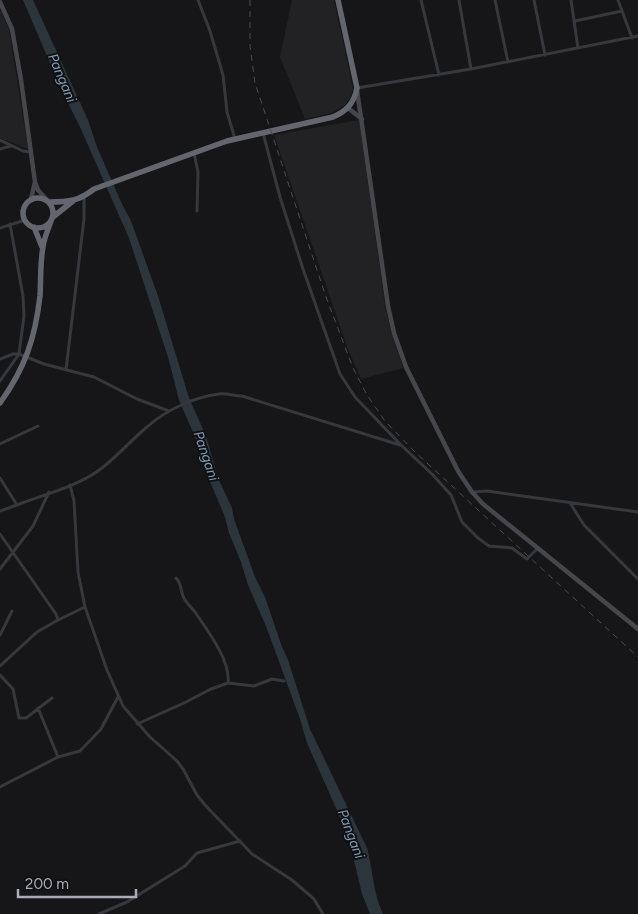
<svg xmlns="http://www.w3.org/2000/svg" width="638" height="914" font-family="Figtree,sans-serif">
  <rect width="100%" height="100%" fill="#161618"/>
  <path fill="#222225" d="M292 0H334L353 88 351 97 345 105 332 113 305 119 280 57Z
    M0 9 9 30 28 149 0 138Z
    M359 120 385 306 392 334 403 368 361 379 348 349 274 135Z"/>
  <path fill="#2c353c" d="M23 0H33L88 120 97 147 121 202 131 221 158 296 189 398 206 436 218 478 232 508 234 519 255 577 265 597 282 647 288 660 310 729 367 848C373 870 373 894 383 914H370L362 894 350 843 344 826 307 743 300 719 266 626 248 585 241 562 229 533 225 517 208 477 199 446 179 400 168 357 129 238 80 127 62 91Z"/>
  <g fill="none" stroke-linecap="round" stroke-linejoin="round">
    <path stroke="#37383d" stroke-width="3" d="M198 0 210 31 223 75 227 112 235 139
      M421 0 439 75
      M459 0 471 69
      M495 0 508 62
      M534 0 545 55
      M571 0 578 48
      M618 0 632 38
      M575 21 622 11
      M357 88 471 69 638 36
      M263 133 280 197 303 269 340 374 355 397 401 445 433 475 451 495 462 522 478 538 489 546 512 548 527 559 538 548
      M0 140 23 151 31 152
      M0 149 10 146
      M194 153 198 172 197 211
      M0 228 25 220
      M0 359 13 354H19L44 364 94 377 137 399 169 411
      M66 370 84 219V197
      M0 381 19 354 24 316 23 296 10 224
      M0 444 38 426
      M0 478 17 505C43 495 75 487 98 471 116 458 130 441 147 427 166 410 194 397 219 394 227 393 235 396 242 396L400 445
      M70 485 74 501 78 572 85 607 107 670 123 706 150 737 177 761 183 769 197 795 205 805 252 854 292 880 314 899 323 914
      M473 492 487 491 638 512
      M570 503 584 525 638 579
      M0 511 17 505
      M0 534 56 614 58 620
      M0 569 33 526 49 492
      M176 578C182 584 180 589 183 596 185 602 191 607 195 612 207 630 231 661 228 683
      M0 635 12 611
      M0 666 37 632 58 620 85 607
      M0 675 13 689 19 718H26L52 698
      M38 708 58 757
      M137 724 184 703 211 689 228 683 254 686 272 679 284 681
      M0 787 58 757 80 751 101 729 118 697
      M99 914 127 902 185 866 197 853 240 841"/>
    <path stroke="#45474d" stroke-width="4.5" d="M0 2 12 29 21 80 35 182 38 190 47 200
      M357 90 388 306 394 333 406 367 458 471 472 492 483 504 638 629
      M348 108 362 119
      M31 199 35 182"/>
    <path stroke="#63666e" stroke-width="5.5" d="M23 213a15 15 0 1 1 30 0a15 15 0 1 1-30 0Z
      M49 202C69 202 79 201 94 189L227 141 333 117C347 111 354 103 357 88L338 0
      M53 217 73 201
      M34 227 42 247
      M0 403C25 368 35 339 40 296 41 280 40 263 43 247 44 238 48 230 51 221"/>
    <path stroke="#4a4c52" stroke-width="1" stroke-dasharray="6 5" stroke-linecap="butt" d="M250 0V46L255 83 326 297 353 368 367 395 385 421 415 452 638 657"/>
  </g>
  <g text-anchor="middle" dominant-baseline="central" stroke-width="4" stroke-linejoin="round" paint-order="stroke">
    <g font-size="14" font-style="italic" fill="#7f9bb3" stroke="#111113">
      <text transform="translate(62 78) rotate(67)">Pangani</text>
      <text transform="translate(206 456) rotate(71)">Pangani</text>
      <text transform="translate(351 834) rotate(69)">Pangani</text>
    </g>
  </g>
  <path d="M18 889v8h118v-8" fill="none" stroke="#a8adb8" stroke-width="2.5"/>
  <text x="25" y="889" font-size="15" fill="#a8adb8" stroke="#111113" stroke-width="4" paint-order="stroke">200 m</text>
</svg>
